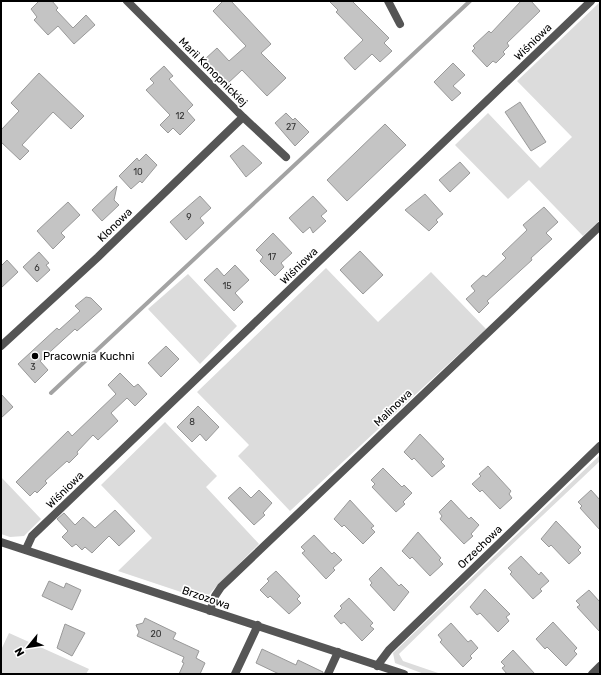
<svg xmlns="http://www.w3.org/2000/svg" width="601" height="675" font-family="Rubik,sans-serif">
  <rect width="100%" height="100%" fill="#fff"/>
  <path fill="#dcdcdc" d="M600 2V220L583 236 529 180 508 199 455 145 488 113 540 168 572 137 517 81Z
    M326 268 378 322 431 272 486 329 290 511 238 456 249 445 197 392Z
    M188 274 237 326 200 364 148 309Z
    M165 422 217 476 206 487 259 544 212 591 205 600 118 571 152 538 101 485Z
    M600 455V461L485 570 399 654 403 661 441 674H424L395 663 393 653Z
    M1 477 41 519 24 536 10 537 1 534Z
    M9 633 89 669 86 674H1V650Z"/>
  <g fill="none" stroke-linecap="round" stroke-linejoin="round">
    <path stroke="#a3a3a3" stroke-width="4" d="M51 393 470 1"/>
  </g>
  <path fill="#c4c4c4" stroke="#999" d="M39 1H52L58 8 56 10 73 28 86 15 95 25 74 44 58 26 48 35 34 20 37 17 31 9Z
    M223 1H231L271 44 261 53 286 78 267 96 242 70 227 84 204 60 217 48 229 61 246 46 213 11Z
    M329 1H352L389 38 384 43 392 51 380 62 372 54 355 70 344 58 363 40 336 12 338 10Z
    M521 1H531L540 11 507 43 509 46 503 52 505 54 496 63 493 61 487 67 472 51 475 48 473 46 489 31 491 33Z
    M453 63 465 75 453 86 461 93 452 101 434 82Z
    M164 66 173 76 169 79 193 105 187 111 195 120 180 135 173 128 168 133 160 125 170 115 146 90 154 83 150 79Z
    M39 73 84 116 71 129 53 112 22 145 29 151 20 160 1 142V130L19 111 11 103Z
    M520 102 546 142 531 151 505 112Z
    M286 113 293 120 295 118 309 132 295 146 275 123Z
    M385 124 406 145 347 201 327 180Z
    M243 145 262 163 246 177 230 156Z
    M146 154 157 165 142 183 140 181 131 189 119 176 137 158 139 161Z
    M460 162 470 173 450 192 439 180Z
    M117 186 114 200 119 205 102 221 92 210Z
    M425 194 443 214 436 220 438 222 429 231 405 210Z
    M200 196 211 208 200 218 204 223 186 240 170 222Z
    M313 196 327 211 321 216 326 221 313 233 310 227 303 233 289 218Z
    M68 202 80 215 61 233 65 237 53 249 37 231Z
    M544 207 558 222 546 233 552 239 531 258 532 260 487 301 489 303 479 313 466 299 475 291 471 286 483 275 486 277 506 258 502 254 527 230 523 225Z
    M273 233 292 253 281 263 284 267 275 276 260 261 263 257 256 250Z
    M360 251 383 275 363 294 340 270Z
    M39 252 49 263 46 265 50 270 37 282 23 267Z
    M7 260 18 272 1 288V266Z
    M235 265 249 280 235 293 243 302 234 311 204 280 217 268 224 276Z
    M86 297 91 298 102 309 77 331 75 329 40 361 48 370 35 383 18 364 57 328 59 330 80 311 75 306Z
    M166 346 179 359 161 377 148 363Z
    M120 373 134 387 138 384 147 394 135 406 127 398 111 413 118 421 98 440 93 435 77 452 78 454 69 463 67 461 45 481 47 483 37 493 35 491 30 496 16 482 68 431 72 436 116 394 108 385Z
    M1 394 13 407 1 418Z
    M198 406 219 427 206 441 200 434 192 442 177 427Z
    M420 434 444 459 441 462 445 466 432 477 414 458 412 460 404 452Z
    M488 466 511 491 509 494 512 498 500 509 482 490 480 492 472 484 481 476 479 474Z
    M383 468 402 487 404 485 412 493 403 502 405 504 396 512 372 487 375 484 371 480Z
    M240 487 251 498 259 490 272 503 263 513 265 515 254 525 228 498Z
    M591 490 600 500V530L580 508 582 506 578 502Z
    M350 500 374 526 371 528 375 532 363 544 344 525 342 527 334 519Z
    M451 500 469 519 471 517 479 525 471 534 473 536 464 544 440 519 442 516 439 512Z
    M115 510 135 531 119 546 109 536 92 553 85 547 82 550 76 544 72 547 62 537 68 531 57 519 64 513 75 525 83 517 95 528Z
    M556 521 581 547 578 550 581 553 569 564 551 545 549 547 541 539Z
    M418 532 441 558 439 560 443 564 430 576 412 557 410 559 402 551Z
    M314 535 332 554 334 552 342 560 333 568 335 570 326 579 302 553 305 551 301 547Z
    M521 556 539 575 541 572 549 581 540 589 542 591 533 599 510 574 512 572 508 568Z
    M381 567 399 586 401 584 409 592 394 611 370 585 372 583 369 579Z
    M276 571 300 596 297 599 301 603 289 614 270 596 268 598 260 590 269 581 267 579Z
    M49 581 64 588 66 583 81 590 72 610 42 596Z
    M485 589 510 614 506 617 509 621 498 632 480 613 477 615 470 607Z
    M589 590 600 602V632L577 607 580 605 576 601Z
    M349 598 373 623 370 626 374 629 362 641 344 622 341 624 334 616 342 608 340 606Z
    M145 618 176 633 173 639 199 651 196 658 205 663 200 674H179L184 663 182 662 184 657 137 636 139 632 136 625 143 623Z
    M553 622 577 648 574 651 577 654 566 666 547 647 545 649 536 639Z
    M451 623 468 642 471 640 478 648 470 656 472 658 463 667 440 642 442 640 438 635Z
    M65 624 85 633 72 656 57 648Z
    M262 649 296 665 298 660 323 672V674H279L256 663Z
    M513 650 535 674H507L502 668 505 666 501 662Z"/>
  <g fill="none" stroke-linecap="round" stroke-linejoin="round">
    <path stroke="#555" stroke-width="8" d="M127 1 243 117 286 157
      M388 1 400 24
      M1 346 98 257 243 117
      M1 542 404 674
      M26 549 32 536 591 1
      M210 611 215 596 221 587 600 226
      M377 666 389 650 600 446
      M235 674 258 625
      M328 674 338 652
      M592 674 600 666"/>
  </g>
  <circle fill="#000" stroke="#fff" stroke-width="1.5" cx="35" cy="356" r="4"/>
  <g text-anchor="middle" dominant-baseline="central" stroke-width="3.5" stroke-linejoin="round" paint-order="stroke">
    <g font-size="9" fill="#313131">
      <text x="180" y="116">12</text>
      <text x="291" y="127">27</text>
      <text x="138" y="172">10</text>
      <text x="189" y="217">9</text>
      <text x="272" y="257">17</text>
      <text x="37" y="268">6</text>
      <text x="227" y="286">15</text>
      <text x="33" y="367">3</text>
      <text x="192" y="422">8</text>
      <text x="156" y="634">20</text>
    </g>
    <g font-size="11" fill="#000" stroke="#fff">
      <text transform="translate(533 42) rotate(-44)">Wiśniowa</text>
      <text transform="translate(213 72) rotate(45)">Marii Konopnickiej</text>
      <text transform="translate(115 225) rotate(-44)">Klonowa</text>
      <text transform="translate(299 266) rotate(-44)">Wiśniowa</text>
      <text transform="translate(393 408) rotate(-44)">Malinowa</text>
      <text transform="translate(65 490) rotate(-44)">Wiśniowa</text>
      <text transform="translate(480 547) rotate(-44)">Orzechowa</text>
      <text transform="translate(206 598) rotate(19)">Brzozowa</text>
    </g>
    <g font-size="11" fill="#000" stroke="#fff" text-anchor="start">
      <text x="43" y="356">Pracownia Kuchni</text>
    </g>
  </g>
  <rect width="601" height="675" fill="none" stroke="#000000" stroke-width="4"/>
  <g transform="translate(28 647) rotate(240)" stroke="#ffffff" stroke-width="3" paint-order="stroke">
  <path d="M0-3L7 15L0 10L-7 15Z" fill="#000000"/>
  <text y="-6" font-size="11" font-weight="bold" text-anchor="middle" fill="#000000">N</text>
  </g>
</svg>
